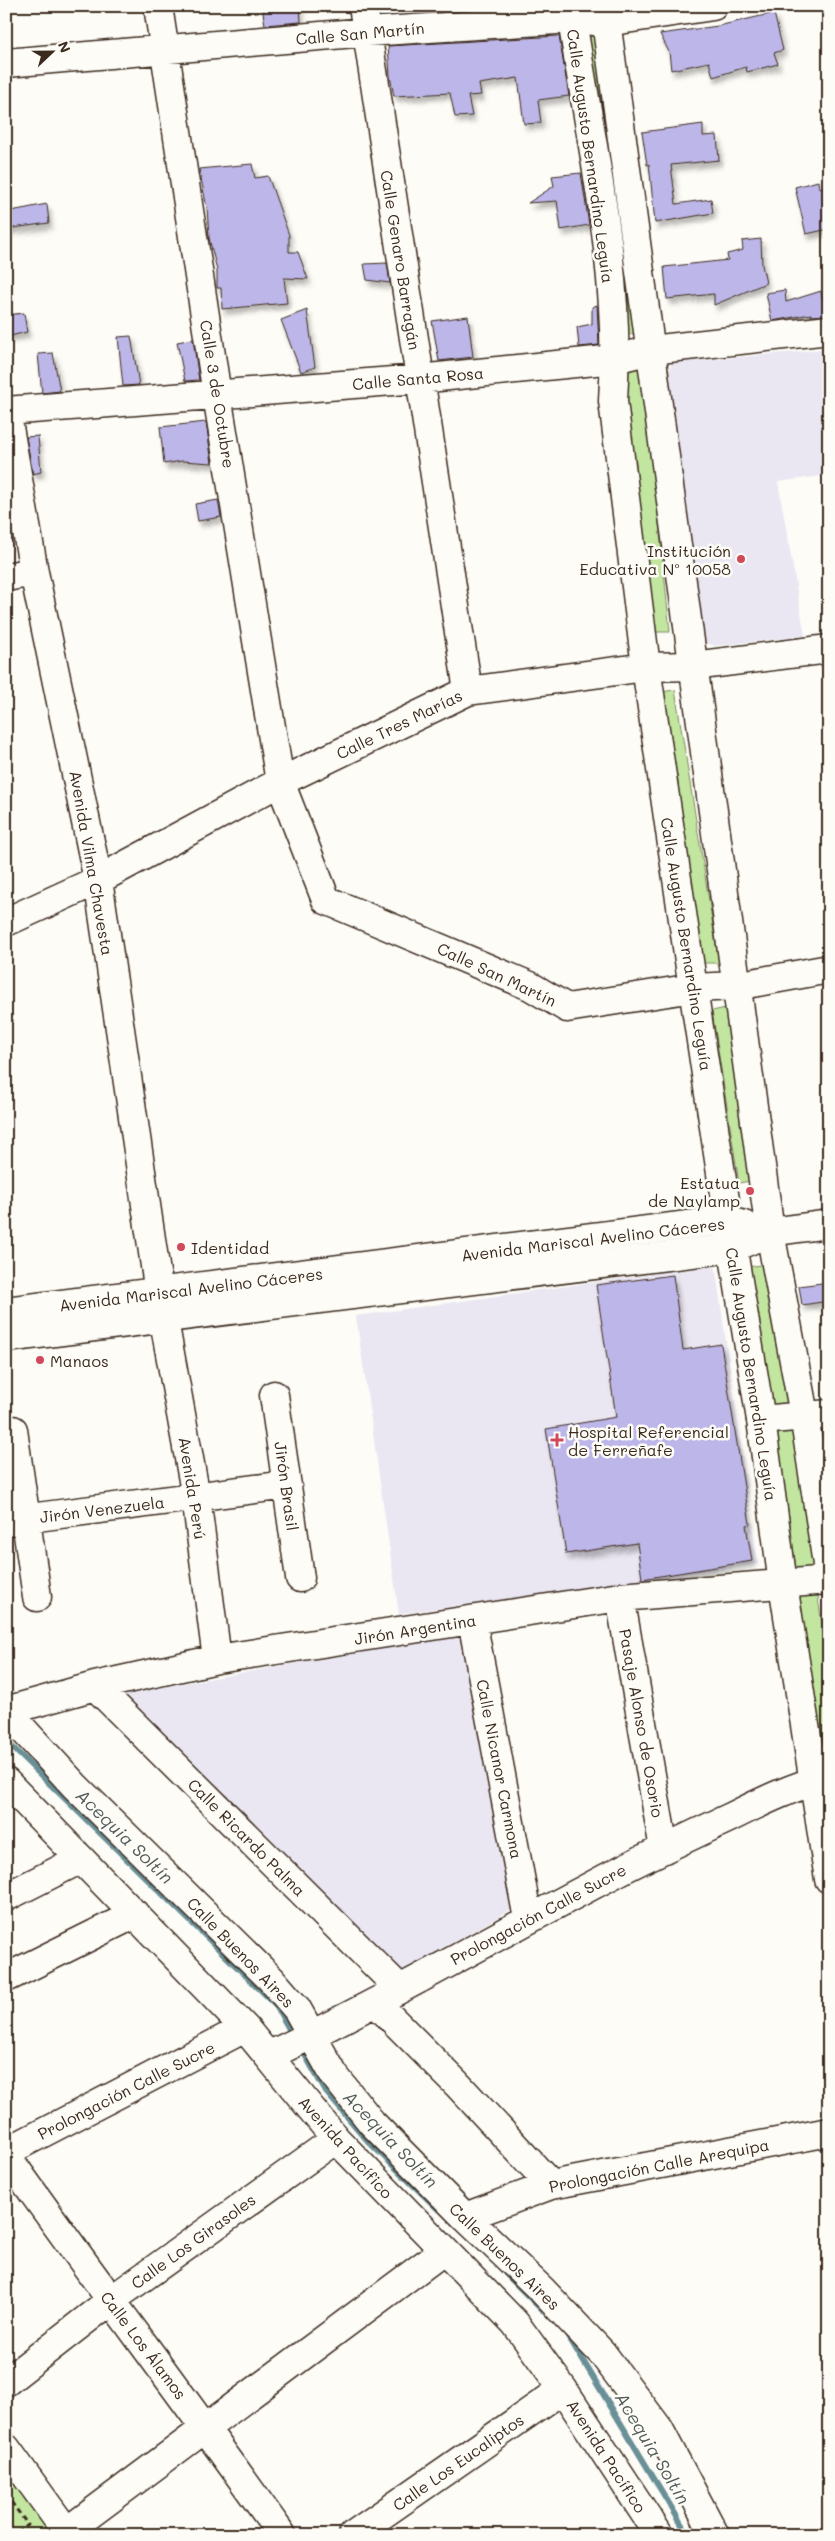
<svg xmlns="http://www.w3.org/2000/svg" width="835" height="2541" font-family="Mali,sans-serif">
  <defs>
    <filter id="shadow"><feDropShadow dx="3" dy="5.5" stdDeviation="2.5" flood-color="#0004"/></filter>
  </defs>
  <rect width="100%" height="100%" fill="#fdfcf7"/>
  <filter id="ink" filterUnits="userSpaceOnUse"><feTurbulence type="fractalNoise" baseFrequency=".02" numOctaves="2"/><feDisplacementMap in="SourceGraphic" scale="10" xChannelSelector="R" yChannelSelector="G"/><feConvolveMatrix kernelMatrix="1 2 1 2 8 2 1 2 1" color-interpolation-filters="sRGB"/></filter>
  <g filter="url(#ink)">
    <path fill="#eae7f2" d="M829 349V475L778 482 805 636 716 646 701 642 667 375 672 363Z
      M715 1265 758 1564 399 1614 356 1316Z
      M464 1633 514 1908 400 1973 124 1694Z"/>
    <path fill="#c2e6a0" stroke="#7e885f" d="M586 36 601 37 641 334H627Z
      M643 366 670 632H649L622 370Z
      M675 690 719 963H700L660 692Z
      M726 1008 756 1180 739 1183 712 1011Z
      M766 1264 792 1418 829 1673V1748L819 1750 790 1523 748 1267Z
      M6 2459 55 2529 48 2535H6Z"/>
    <g fill="none" stroke-linecap="round" stroke-linejoin="round">
      <path stroke="#698f97" stroke-width="6" d="M6 1741 275 2004 293 2036
        M300 2046 326 2092 368 2141 438 2209
        M505 2273 542 2310
        M567 2334 688 2535"/>
    </g>
    <path fill="#bdb6e8" stroke="#3b2a1e" filter="url(#shadow)" d="M262 6H300L301 22 265 25Z
      M453 6H526L454 11Z
      M774 13 783 50 774 53 778 64 747 72 746 67 713 77 709 62 671 70 669 52 660 34 718 26Z
      M559 36 569 96 538 100 541 123 524 124 518 78 479 84 481 95 468 96 472 116 455 117 450 93 394 96 390 76 388 46Z
      M703 124V136L717 135 719 160 671 165 676 204 711 199 713 213 655 223 649 164 647 165 642 132Z
      M252 164 255 178 268 176 289 235V252H298L308 279 284 278 287 303 222 309 221 288H217V270L209 238 207 208 199 169Z
      M581 173 589 225 561 230 557 201 528 203 554 186 552 176Z
      M818 181 819 188 829 185V229L806 234 795 187Z
      M47 204 49 223 6 229V212Z
      M761 239 762 265 766 283 714 305V294L667 299 664 267 728 260 727 254 743 250 742 241Z
      M387 263 390 283 367 280 364 264Z
      M785 290 786 302 821 291 822 298 829 295V315L811 316V314L772 321 766 293Z
      M597 305 599 345 579 347 577 327 592 324V307Z
      M307 310 315 367 301 372 281 320Z
      M24 313 27 332 6 337V315Z
      M468 316 473 357 439 361 432 321Z
      M131 336 139 385 123 386 118 337Z
      M193 339 199 380 185 381 177 342Z
      M53 353 60 391 42 393 38 354Z
      M206 422 212 463 182 461 164 464 160 427Z
      M38 436 41 472 33 474 26 437Z
      M218 500 221 517 198 521 195 504Z
      M673 1275 683 1350 721 1344 750 1524 746 1525 752 1561 642 1579 637 1543 566 1554 546 1429 616 1417 596 1285Z
      M829 1282V1301L802 1305 799 1286Z"/>
    <g fill="none" stroke-linecap="round" stroke-linejoin="round">
      <defs>
        <path id="minor" d="M158 6 217 395 280 782 326 900 530 986 567 1008 693 988 736 986 829 969
          M363 6 468 691
          M6 63 367 32 572 19 606 22 713 6
          M6 410 34 572 98 880 159 1293 196 1497 217 1659
          M6 411 419 379 615 359 651 350 829 330
          M6 577 34 572
          M6 922 98 880 280 782 468 691 646 667 693 666 829 649
          M770 1232 829 1224
          M274 1395 300 1578
          M761 1420 829 1414
          M13 1430 37 1597
          M6 1521 287 1485
          M620 1597 664 1849
          M472 1620 528 1919
          M95 1686 399 1988
          M6 1782 245 2028 336 2139 515 2323 563 2389 659 2535
          M6 1897 81 1859
          M6 1978 135 1914
          M376 2003 457 2084 551 2185
          M268 2056C390 1998 508 1929 629 1866 663 1849 697 1833 731 1817 763 1801 794 1786 829 1777
          M6 2152 245 2028
          M6 2155C97 2283 191 2407 282 2535
          M465 2217 551 2185 829 2132
          M6 2382 110 2301 336 2139
          M6 2448 69 2535
          M62 2535 443 2251
          M353 2535 563 2389
          M715 2535 659 2429 602 2353 542 2290 465 2217 372 2123 334 2075 297 2009 271 1979 75 1786 6 1711 95 1686 217 1659 620 1597 829 1580"/>
        <path id="major" d="M570 6C589 137 622 268 613 401L646 667 693 988 728 1220 761 1420 783 1584 829 1879
          M604 6 770 1232 804 1415 829 1577
          M6 1311 728 1220 744 1225
          M6 1338 732 1248 770 1232"/>
      </defs>
      <use href="#minor" stroke="#3b2a1e" stroke-width="31"/>
      <use href="#major" stroke="#3b2a1e" stroke-width="31"/>
      <path stroke="#3b2a1e" stroke-width="3" stroke-dasharray="5 4" stroke-linecap="butt" d="M6 2495 28 2525 15 2535"/>
      <use href="#minor" stroke="#fdfcf7" stroke-width="28"/>
      <use href="#major" stroke="#fdfcf7" stroke-width="28"/>
    </g>
  </g>
  <g fill="#d1495b" stroke="#fdfcf7" stroke-width="2">
    <circle cx="741" cy="559" r="5"/>
    <circle cx="750" cy="1191" r="5"/>
    <circle cx="181" cy="1247" r="5"/>
    <circle cx="40" cy="1360" r="5"/>
    <path d="M554.5 1432.5h5v5h5v5h-5v5h-5v-5h-5v-5h5z"/>
  </g>
  <g text-anchor="middle" dominant-baseline="central" stroke-width="5" stroke-linejoin="round" paint-order="stroke">
    <g font-size="16" fill="#3b2a1e" stroke="#fdfcf7">
      <text transform="translate(360 33) rotate(-5)">Calle San Martín</text>
      <text transform="translate(591 156) rotate(82)">Calle Augusto Bernardino Leguía</text>
      <text transform="translate(401 260) rotate(81)">Calle Genaro Barragán</text>
      <text transform="translate(418 378) rotate(-5)">Calle Santa Rosa</text>
      <text transform="translate(218 394) rotate(81)">Calle 3 de Octubre</text>
      <text transform="translate(399 724) rotate(-26)">Calle Tres Marías</text>
      <text transform="translate(92 863) rotate(80)">Avenida Vilma Chavesta</text>
      <text transform="translate(687 944) rotate(81)">Calle Augusto Bernardino Leguía</text>
      <text transform="translate(497 974) rotate(25)">Calle San Martín</text>
      <text transform="translate(593 1239) rotate(-7)">Avenida Mariscal Avelino Cáceres</text>
      <text transform="translate(191 1289) rotate(-7)">Avenida Mariscal Avelino Cáceres</text>
      <text transform="translate(752 1374) rotate(81)">Calle Augusto Bernardino Leguía</text>
      <text transform="translate(287 1486) rotate(82)">Jirón Brasil</text>
      <text transform="translate(193 1488) rotate(81)">Avenida Perú</text>
      <text transform="translate(102 1509) rotate(-7)">Jirón Venezuela</text>
      <text transform="translate(415 1629) rotate(-9)">Jirón Argentina</text>
      <text transform="translate(642 1723) rotate(80)">Pasaje Alonso de Osorio</text>
      <text transform="translate(500 1769) rotate(79)">Calle Nicanor Carmona</text>
      <text transform="translate(247 1837) rotate(45)">Calle Ricardo Palma</text>
      <text transform="translate(538 1914) rotate(-28)">Prolongación Calle Sucre</text>
      <text transform="translate(241 1952) rotate(46)">Calle Buenos Aires</text>
      <text transform="translate(126 2090) rotate(-27)">Prolongación Calle Sucre</text>
      <text transform="translate(346 2147) rotate(48)">Avenida Pacífico</text>
      <text transform="translate(659 2165) rotate(-11)">Prolongación Calle Arequipa</text>
      <text transform="translate(193 2241) rotate(-36)">Calle Los Girasoles</text>
      <text transform="translate(505 2256) rotate(44)">Calle Buenos Aires</text>
      <text transform="translate(144 2345) rotate(53)">Calle Los Álamos</text>
      <text transform="translate(607 2456) rotate(57)">Avenida Pacífico</text>
      <text transform="translate(458 2462) rotate(-35)">Calle Los Eucaliptos</text>
    </g>
    <g font-size="16" fill="#3b2a1e" stroke="#fdfcf7" text-anchor="start">
      <text x="731" y="550" text-anchor="end">Institución<tspan x="731" dy="18">Educativa Nº 10058</tspan></text>
      <text x="740" y="1182" text-anchor="end">Estatua<tspan x="740" dy="18">de Naylamp</tspan></text>
      <text x="191" y="1247">Identidad</text>
      <text x="50" y="1360">Manaos</text>
      <text x="568" y="1431">Hospital Referencial<tspan x="568" dy="18">de Ferreñafe</tspan></text>
    </g>
    <g font-size="18" font-style="italic" fill="#525c5a" stroke="#fdfcf7">
      <text transform="translate(125 1836) rotate(44)">Acequia Soltín</text>
      <text transform="translate(391 2139) rotate(46)">Acequia Soltín</text>
      <text transform="translate(653 2448) rotate(59)">Acequia Soltín</text>
    </g>
  </g>
  <rect width="835" height="2541" fill="none" stroke="#fdfcf7" stroke-width="25"/>
  <rect x="12" y="12" width="810" height="2516" fill="none" stroke="#3b2a1e" stroke-width="2" filter="url(#ink)"/>
  <g transform="translate(52 52) rotate(68)" stroke="#fdfcf7" stroke-width="4" paint-order="stroke">
  <path d="M0-4L9 19L0 12L-9 19Z" fill="#3b2a1e"/>
  <text y="-8" font-size="14" font-weight="bold" text-anchor="middle" fill="#3b2a1e">N</text>
  </g>
</svg>
